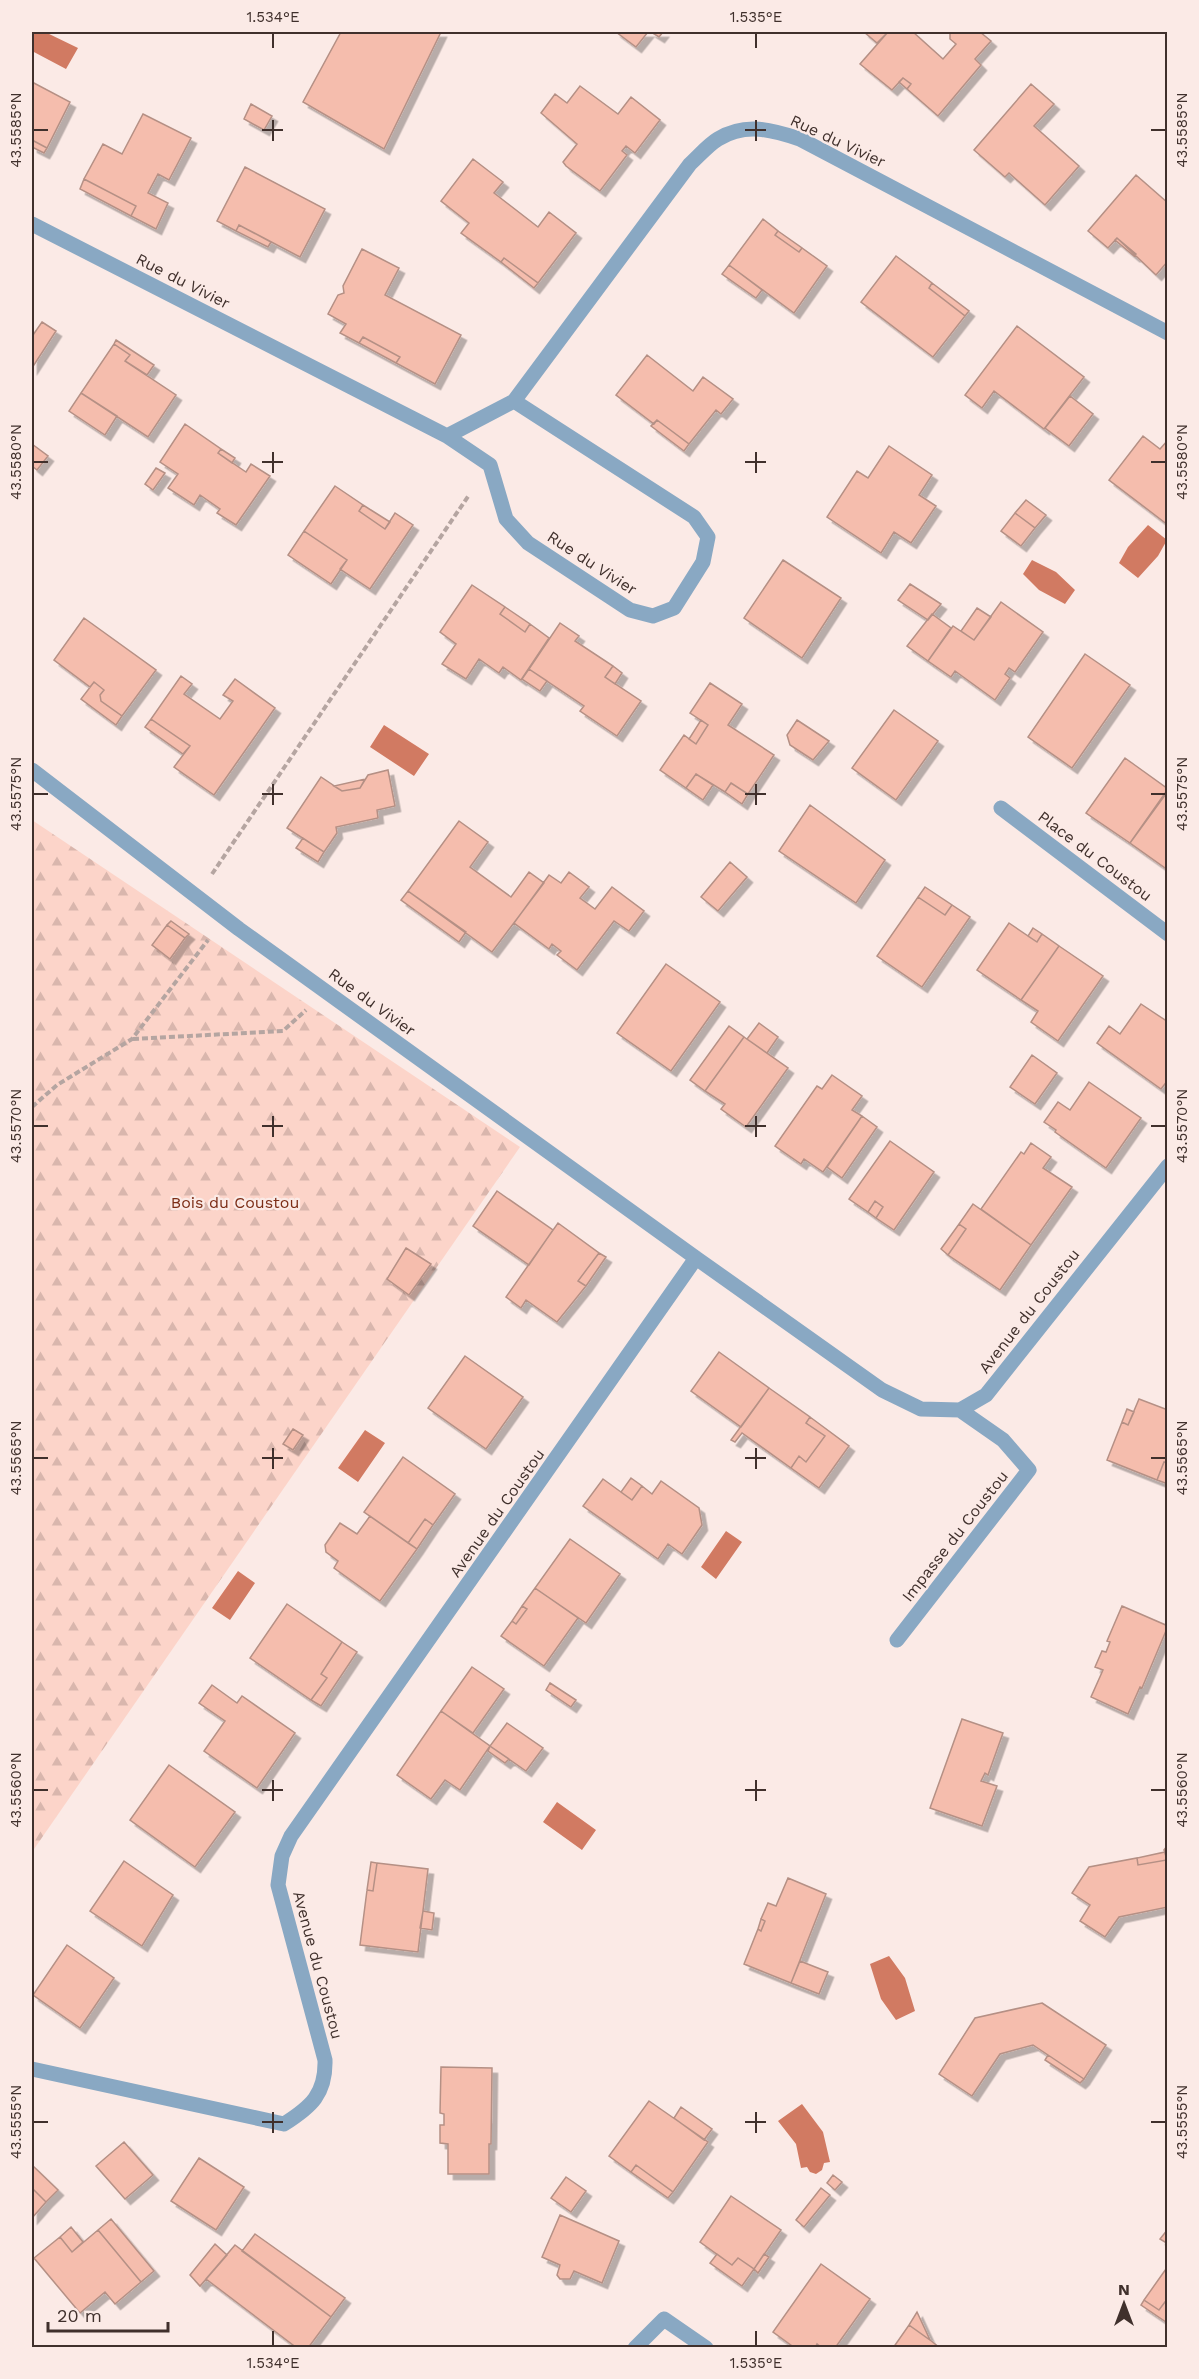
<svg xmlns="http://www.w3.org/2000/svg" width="1199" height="2379" font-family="'Work Sans',sans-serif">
  <defs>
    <pattern id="forest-firs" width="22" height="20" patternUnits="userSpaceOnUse" patternTransform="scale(1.5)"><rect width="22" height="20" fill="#fcd4c9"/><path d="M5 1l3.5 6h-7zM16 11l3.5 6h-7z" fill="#d9b6ad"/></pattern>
    <filter id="shadow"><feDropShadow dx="5.5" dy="5.5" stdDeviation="0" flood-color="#0004"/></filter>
  </defs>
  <rect width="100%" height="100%" fill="#fbeae6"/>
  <path fill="url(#forest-firs)" d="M32 820 520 1147 32 1852Z"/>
  <path fill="#d17a62" d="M32 32H45L78 48 66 69 32 51Z
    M1148 525 1167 540 1158 556 1138 578 1119 563 1128 547Z
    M1032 560 1056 572 1075 590 1065 604 1039 590 1023 574Z
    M384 725 429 754 414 776 370 747Z
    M365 1430 385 1443 358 1482 338 1468Z
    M726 1531 742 1542 716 1579 701 1567Z
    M238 1571 255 1583 230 1620 212 1608Z
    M557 1802 596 1830 582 1850 543 1822Z
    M889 1956 905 1978 915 2011 896 2020 881 1999 870 1964Z
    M802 2104 823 2132 830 2162 824 2163 822 2170 816 2174 810 2172 807 2167 801 2168 796 2144 778 2121Z"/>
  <path fill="#f5bdad" stroke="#b59085" stroke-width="1.5" filter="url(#shadow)" d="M341 32H441L384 149 303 102Z
    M616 32H648L636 47Z
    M651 32H663L659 37Z
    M864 32H888L877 43Z
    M888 32H913L943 59 956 44 950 39V32H980L991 41 975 59 981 65 938 116 907 89 911 84 903 78 892 90 860 64Z
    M903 78 911 84 907 89 899 82Z
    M32 82 70 102 47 148 32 140Z
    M1031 84 1054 104 1034 126 1079 166 1045 205 1009 173 1005 177 974 150Z
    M580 86 618 114 631 97 660 120 635 153 626 146 622 151 627 155 600 191 566 166 563 162 577 144 541 113 555 94 567 103Z
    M251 104 272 116 264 130 244 119Z
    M143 114 191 138 169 180 158 174 148 193 168 203 156 229 131 216 136 206 84 179 103 144 122 154Z
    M32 140 47 148 44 153 32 147Z
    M473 159 503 182 494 193 538 227 549 212 576 233 538 283 504 258 501 262 461 233 469 223 441 201Z
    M245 167 325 209 300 257 239 225 236 231 217 221Z
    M1136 175 1168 203V261L1156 275 1117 238 1108 248 1088 231Z
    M84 179 136 206 131 216 80 189Z
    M763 219 778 231 775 235 799 252 802 248 827 266 794 313 729 265Z
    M239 225 271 242 268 247 236 231Z
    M778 231 802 248 799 252 775 235Z
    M1117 238 1136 254 1134 256 1115 240Z
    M362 249 399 268 385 295 461 335 435 384 396 363 400 357 363 337 359 343 340 333 346 324 328 314 338 295 344 293 343 286Z
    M896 256 932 283 929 288 965 316 933 357 861 302Z
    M504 258 538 283 534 288 501 262Z
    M729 265 762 290 756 298 722 274Z
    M932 283 969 311 965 316 929 288Z
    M42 322 56 331 32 368V334L33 335Z
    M1017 326 1084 377 1044 429 994 391 982 408 965 395Z
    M363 337 400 357 396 363 359 343Z
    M116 340 154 365 147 375 125 361 130 355 114 344Z
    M114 344 130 355 125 361 176 395 148 437 81 393Z
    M647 355 693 391 703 377 733 399 721 414 716 410 689 444 657 420 654 424 616 395Z
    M81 393 117 416 105 435 69 411Z
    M1070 396 1093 414 1069 446 1045 428Z
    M657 420 689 444 684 451 651 426Z
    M185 424 221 449 218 453 246 472 251 464 270 476 236 525 217 513 220 509 200 495 194 505 168 488 178 474 160 462Z
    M1143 436 1160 449 1168 440V525L1109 480Z
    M32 444 48 456 37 470 32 466Z
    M889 446 932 475 919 495 936 506 911 543 894 532 881 553 827 517 857 471 868 478Z
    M221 449 235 458 232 463 218 453Z
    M156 468 165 473 153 490 145 484Z
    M335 486 363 505 359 511 385 529 395 513 413 525 370 589 340 569 347 560 304 531Z
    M1026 500 1046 515 1035 528 1015 513Z
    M363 505 390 522 385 529 359 511Z
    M1015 513 1035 528 1021 546 1001 531Z
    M304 531 347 560 331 584 288 555Z
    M783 560 841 598 802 658 744 618Z
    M910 584 941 604 928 620 898 600Z
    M472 585 505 607 500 614 525 632 530 624 549 638 521 680 503 667 499 673 479 659 466 679 442 664 456 644 440 632Z
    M1001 602 1043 632 1015 672 1009 668 1005 674 1010 678 995 700 955 671 951 677 928 661 953 626 974 640Z
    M505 607 530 624 525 632 500 614Z
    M977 608 991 617 974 640 961 631Z
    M932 614 951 628 928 661 907 646Z
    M84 618 156 670 122 716 101 701 100 695 104 690 94 682 90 687 54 660Z
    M560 623 579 636 575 641 613 666 605 677 641 701 617 736 580 711 584 706 529 669Z
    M1085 654 1130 685 1072 768 1028 737Z
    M613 666 622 673 615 684 605 677Z
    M529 669 547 681 540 691 522 679Z
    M181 676 192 684 184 694 220 719 233 701 223 695 235 679 275 708 214 795 174 767 190 746 151 719Z
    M94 682 104 690 100 695 101 701 122 716 116 725 81 699Z
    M710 683 742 704 728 725 774 755 748 794 731 783 725 792 696 774 686 788 660 770 684 735 696 744 708 725 690 713Z
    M894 710 938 741 896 800 852 768Z
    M151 719 190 746 183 754 145 727Z
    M701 720 708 725 696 744 689 739Z
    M797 720 829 741 813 760 790 745 787 735Z
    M1125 758 1168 789 1130 843 1086 813Z
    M388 770 395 806 377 810 378 818 336 827 337 833 324 852 287 828 321 777 342 791 360 788 368 775Z
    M696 774 713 785 703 800 686 788Z
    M365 779 360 788 342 791 334 786Z
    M731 783 748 794 742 804 725 792Z
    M1168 791V870L1130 843Z
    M810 805 885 860 856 903 779 851Z
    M459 821 488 842 470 867 511 897 529 872 544 883 492 952 408 891Z
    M303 838 324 852 318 862 296 848Z
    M730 862 747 877 718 911 701 897Z
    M569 872 589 887 580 898 595 909 612 887 644 911 629 931 614 921 577 970 557 955 561 951 552 944 549 949 514 923 549 875 561 883Z
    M925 887 952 905 945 915 918 897Z
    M408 891 466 932 459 942 401 900Z
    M918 897 945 915 952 905 970 917 922 987 877 956Z
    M171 921 189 934 185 938 167 925Z
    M1009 923 1037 942 1042 934 1059 946 1021 1000 977 970Z
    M167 925 185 938 170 959 152 945Z
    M1033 928 1042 934 1037 942 1028 936Z
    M1059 946 1103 976 1058 1041 1031 1022 1038 1011 1021 1000Z
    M666 964 720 1002 671 1071 617 1033Z
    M1141 1004 1168 1022V1080L1161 1089 1097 1043 1109 1026 1120 1034Z
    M759 1023 778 1037 767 1053 747 1039Z
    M729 1026 744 1037 705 1091 690 1080Z
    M744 1037 788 1068 746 1127 721 1109 725 1104 705 1091Z
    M1032 1055 1057 1073 1035 1104 1010 1087Z
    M832 1075 862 1096 852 1110 862 1116 823 1172 804 1159 801 1164 775 1146 817 1086 822 1089Z
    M1089 1082 1141 1118 1106 1168 1055 1132 1056 1130 1044 1122 1058 1102 1070 1110Z
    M862 1116 877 1127 842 1178 827 1167Z
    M890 1141 934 1172 894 1230 876 1218 883 1207 875 1201 868 1212 849 1199Z
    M1031 1143 1051 1157 1043 1168 1072 1187 1031 1245 981 1209 1021 1152 1024 1154Z
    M497 1191 553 1230 529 1265 473 1226Z
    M875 1201 883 1207 876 1218 868 1212Z
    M973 1204 1031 1245 1000 1290 948 1255 966 1229 959 1224Z
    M558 1223 599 1253 578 1281 586 1286 557 1322 526 1300 521 1308 506 1297Z
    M959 1224 966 1229 948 1255 941 1249Z
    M406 1248 431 1264 409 1295 387 1279Z
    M599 1253 606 1257 586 1286 578 1281Z
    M719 1352 769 1388 741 1427 691 1391Z
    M465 1356 523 1397 486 1449 428 1408Z
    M769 1388 810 1417 806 1423 825 1436 806 1462 799 1456 791 1468 742 1433 735 1442 731 1440Z
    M1139 1399 1168 1410V1463L1164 1462 1157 1480 1107 1460 1122 1422 1128 1425Z
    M1127 1409 1134 1412 1128 1425 1122 1422Z
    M810 1417 849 1446 819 1488 791 1468 799 1456 806 1462 825 1436 806 1423Z
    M293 1429 303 1435 293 1450 283 1444Z
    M403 1457 455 1494 433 1525 425 1519 408 1543 364 1512Z
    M1164 1462 1168 1463V1484L1157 1480Z
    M631 1478 642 1486 632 1500 621 1492Z
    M603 1479 632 1500 642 1486 652 1494 661 1481 699 1508 702 1525 682 1554 668 1544 658 1559 583 1506Z
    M370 1516 417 1549 380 1601 334 1568 338 1561 326 1552 325 1545 340 1523 357 1534Z
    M425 1519 433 1525 417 1549 408 1543Z
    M570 1539 620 1574 586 1623 535 1588Z
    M535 1588 578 1618 544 1666 501 1636 512 1621 516 1624 527 1609 522 1606Z
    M287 1604 342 1642 321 1674 327 1678 311 1700 250 1658Z
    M522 1606 527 1609 516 1624 512 1621Z
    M1122 1606 1168 1626 1142 1688 1140 1687 1128 1714 1091 1697 1103 1670 1095 1667 1102 1651 1106 1652 1110 1642 1107 1641Z
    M342 1642 357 1652 321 1706 311 1700 327 1678 321 1674Z
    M472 1667 504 1689 473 1733 441 1711Z
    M550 1683 576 1700 571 1707 546 1690Z
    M212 1685 237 1703 242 1696 295 1733 257 1788 204 1751 225 1721 199 1703Z
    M441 1711 490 1746 460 1790 445 1780 431 1799 397 1775Z
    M962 1719 1003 1733 988 1775 985 1773 981 1781 997 1786 982 1826 930 1808Z
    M507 1723 543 1748 526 1771 490 1746Z
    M490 1746 509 1759 505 1763 488 1751Z
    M169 1765 235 1812 195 1867 130 1820Z
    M1168 1845V1907L1119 1917 1105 1937 1080 1921 1090 1905 1072 1893 1089 1867 1137 1858 1138 1865 1167 1860 1164 1850Z
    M1165 1852 1167 1860 1138 1865 1137 1858Z
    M124 1861 173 1895 142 1946 90 1911Z
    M371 1862 377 1863 373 1891 367 1890Z
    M377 1863 428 1869 418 1952 360 1945 367 1890 373 1891Z
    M788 1878 826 1894 791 1983 744 1964 758 1929 761 1931 765 1921 761 1919 768 1903 776 1906Z
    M423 1911 434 1913 432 1930 420 1928Z
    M761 1919 765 1921 761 1931 758 1929Z
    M67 1945 114 1978 80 2028 33 1995Z
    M800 1961 828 1972 819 1994 791 1983Z
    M1042 2003 1106 2045 1084 2079 1033 2045 1000 2054 972 2096 939 2074 975 2018Z
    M1048 2055 1084 2079 1080 2083 1045 2060Z
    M441 2067 492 2068 491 2144H489V2174H448V2144L440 2143V2125H444V2114L440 2113Z
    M649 2101 708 2142 673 2192 636 2165 631 2172 609 2156Z
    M681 2107 712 2129 704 2140 674 2118Z
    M124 2142 153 2175 125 2199 96 2166Z
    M199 2158 244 2187 216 2230 171 2201Z
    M32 2165 58 2190 46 2202 32 2188Z
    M636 2165 673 2192 668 2198 631 2172Z
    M833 2175 842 2182 835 2190 827 2183Z
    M566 2177 586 2191 571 2212 551 2198Z
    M32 2188 46 2202 32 2218Z
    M821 2188 830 2195 804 2227 796 2220Z
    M731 2196 781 2230 754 2269 738 2258 732 2265 700 2242Z
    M560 2215 619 2241 602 2283 574 2271 570 2279H560L557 2275 560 2265 542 2257Z
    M111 2219 154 2271 141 2282 98 2230Z
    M71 2227 83 2242 72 2252 60 2237Z
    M1168 2229V2244L1160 2239Z
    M98 2230 141 2282 115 2304 105 2292 80 2313 34 2258 60 2237 72 2252Z
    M255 2234 345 2298 331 2317 242 2251Z
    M215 2244 227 2255 200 2286 190 2275Z
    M235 2245 331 2317 308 2348H297L206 2279Z
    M717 2254 732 2265 738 2258 754 2269 742 2286 710 2263Z
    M764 2254 769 2257 758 2273 754 2269Z
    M821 2264 870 2299 835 2348H822L817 2344 815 2348H795L773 2332Z
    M1166 2269 1168 2303 1165 2302 1159 2310 1144 2300Z
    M1144 2300 1159 2310 1165 2302 1168 2303 1166 2322 1141 2305Z
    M917 2312 930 2340 909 2325Z
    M909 2325 930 2340 940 2348H893Z"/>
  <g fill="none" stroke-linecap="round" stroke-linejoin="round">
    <path stroke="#b5a5a1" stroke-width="4" stroke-dasharray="6 3" stroke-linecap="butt" d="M212 874 469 495
      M133 1039 283 1031 306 1010
      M32 1107 57 1085 132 1039 208 940"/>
    <path stroke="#89a8c3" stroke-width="15" d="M32 224 447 436 514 401 690 164C699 156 708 145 718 139 746 122 772 130 800 139L1168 333
      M447 436 490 465 506 519 528 543 630 610 653 616 674 608 703 562 708 537 694 517 514 401
      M32 770 239 929 696 1258
      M1001 808 1168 934
      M897 1640 1029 1470 1003 1440 960 1410
      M32 2069 284 2124C311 2107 326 2094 325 2060L278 1885 282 1856 291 1836 696 1258 882 1390 921 1409 960 1410 986 1395 1168 1166
      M635 2348 664 2319 706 2348"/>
  </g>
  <path fill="none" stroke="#40302c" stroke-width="2" d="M273 33V48M756 33V48M273 120V141M756 120V141M33 130H48M262 130H283M745 130H766M1151 130H1166M273 452V473M756 452V473M33 462H48M262 462H283M745 462H766M1151 462H1166M273 784V805M756 784V805M33 794H48M262 794H283M745 794H766M1151 794H1166M273 1116V1137M756 1116V1137M33 1126H48M262 1126H283M745 1126H766M1151 1126H1166M273 1448V1469M756 1448V1469M33 1458H48M262 1458H283M745 1458H766M1151 1458H1166M273 1780V1801M756 1780V1801M33 1790H48M262 1790H283M745 1790H766M1151 1790H1166M273 2112V2133M756 2112V2133M33 2122H48M262 2122H283M745 2122H766M1151 2122H1166M273 2331V2346M756 2331V2346"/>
  <g text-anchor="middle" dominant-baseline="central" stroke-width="4.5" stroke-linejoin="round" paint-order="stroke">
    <g font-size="16" fill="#40302c" stroke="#fbeae6">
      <text transform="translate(838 141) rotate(25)">Rue du Vivier</text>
      <text transform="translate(183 281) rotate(27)">Rue du Vivier</text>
      <text transform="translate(592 563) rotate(33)">Rue du Vivier</text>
      <text transform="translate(1095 856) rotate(37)">Place du Coustou</text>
      <text transform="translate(372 1002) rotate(36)">Rue du Vivier</text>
      <text transform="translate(1029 1311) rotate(-52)">Avenue du Coustou</text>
      <text transform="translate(497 1513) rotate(-55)">Avenue du Coustou</text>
      <text transform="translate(955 1536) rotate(-52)">Impasse du Coustou</text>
      <text transform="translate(318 1965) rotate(75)">Avenue du Coustou</text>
    </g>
    <g font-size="16" fill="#7c2d16" stroke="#fbeae6">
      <text x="235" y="1202">Bois du Coustou</text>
    </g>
  </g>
  <rect width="1199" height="2379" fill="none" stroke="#fbeae6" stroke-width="66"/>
  <g transform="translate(1124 2304)" stroke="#fbeae6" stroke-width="4.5" paint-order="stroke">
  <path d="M0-4.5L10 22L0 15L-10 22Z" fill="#40302c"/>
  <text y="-9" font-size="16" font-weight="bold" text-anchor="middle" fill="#40302c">N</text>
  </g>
  <path d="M48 2322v9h120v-9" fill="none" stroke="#40302c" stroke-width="3"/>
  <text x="57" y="2322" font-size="18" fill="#40302c" stroke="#fbeae6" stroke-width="4.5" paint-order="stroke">20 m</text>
  <rect x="33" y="33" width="1133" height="2313" fill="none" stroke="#40302c" stroke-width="2"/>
  <g font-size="15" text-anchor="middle" fill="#40302c">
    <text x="273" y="22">1.534°E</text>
    <text x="756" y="22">1.535°E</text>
    <text transform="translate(16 130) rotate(-90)" y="5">43.5585°N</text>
    <text transform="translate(1182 130) rotate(-90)" y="5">43.5585°N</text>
    <text transform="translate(16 462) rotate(-90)" y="5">43.5580°N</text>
    <text transform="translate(1182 462) rotate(-90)" y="5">43.5580°N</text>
    <text transform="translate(16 794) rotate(-90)" y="5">43.5575°N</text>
    <text transform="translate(1182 794) rotate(-90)" y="5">43.5575°N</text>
    <text transform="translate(16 1126) rotate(-90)" y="5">43.5570°N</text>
    <text transform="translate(1182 1126) rotate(-90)" y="5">43.5570°N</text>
    <text transform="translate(16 1458) rotate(-90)" y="5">43.5565°N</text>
    <text transform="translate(1182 1458) rotate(-90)" y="5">43.5565°N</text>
    <text transform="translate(16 1790) rotate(-90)" y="5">43.5560°N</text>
    <text transform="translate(1182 1790) rotate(-90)" y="5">43.5560°N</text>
    <text transform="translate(16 2122) rotate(-90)" y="5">43.5555°N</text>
    <text transform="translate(1182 2122) rotate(-90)" y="5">43.5555°N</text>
    <text x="273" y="2368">1.534°E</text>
    <text x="756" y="2368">1.535°E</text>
  </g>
</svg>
